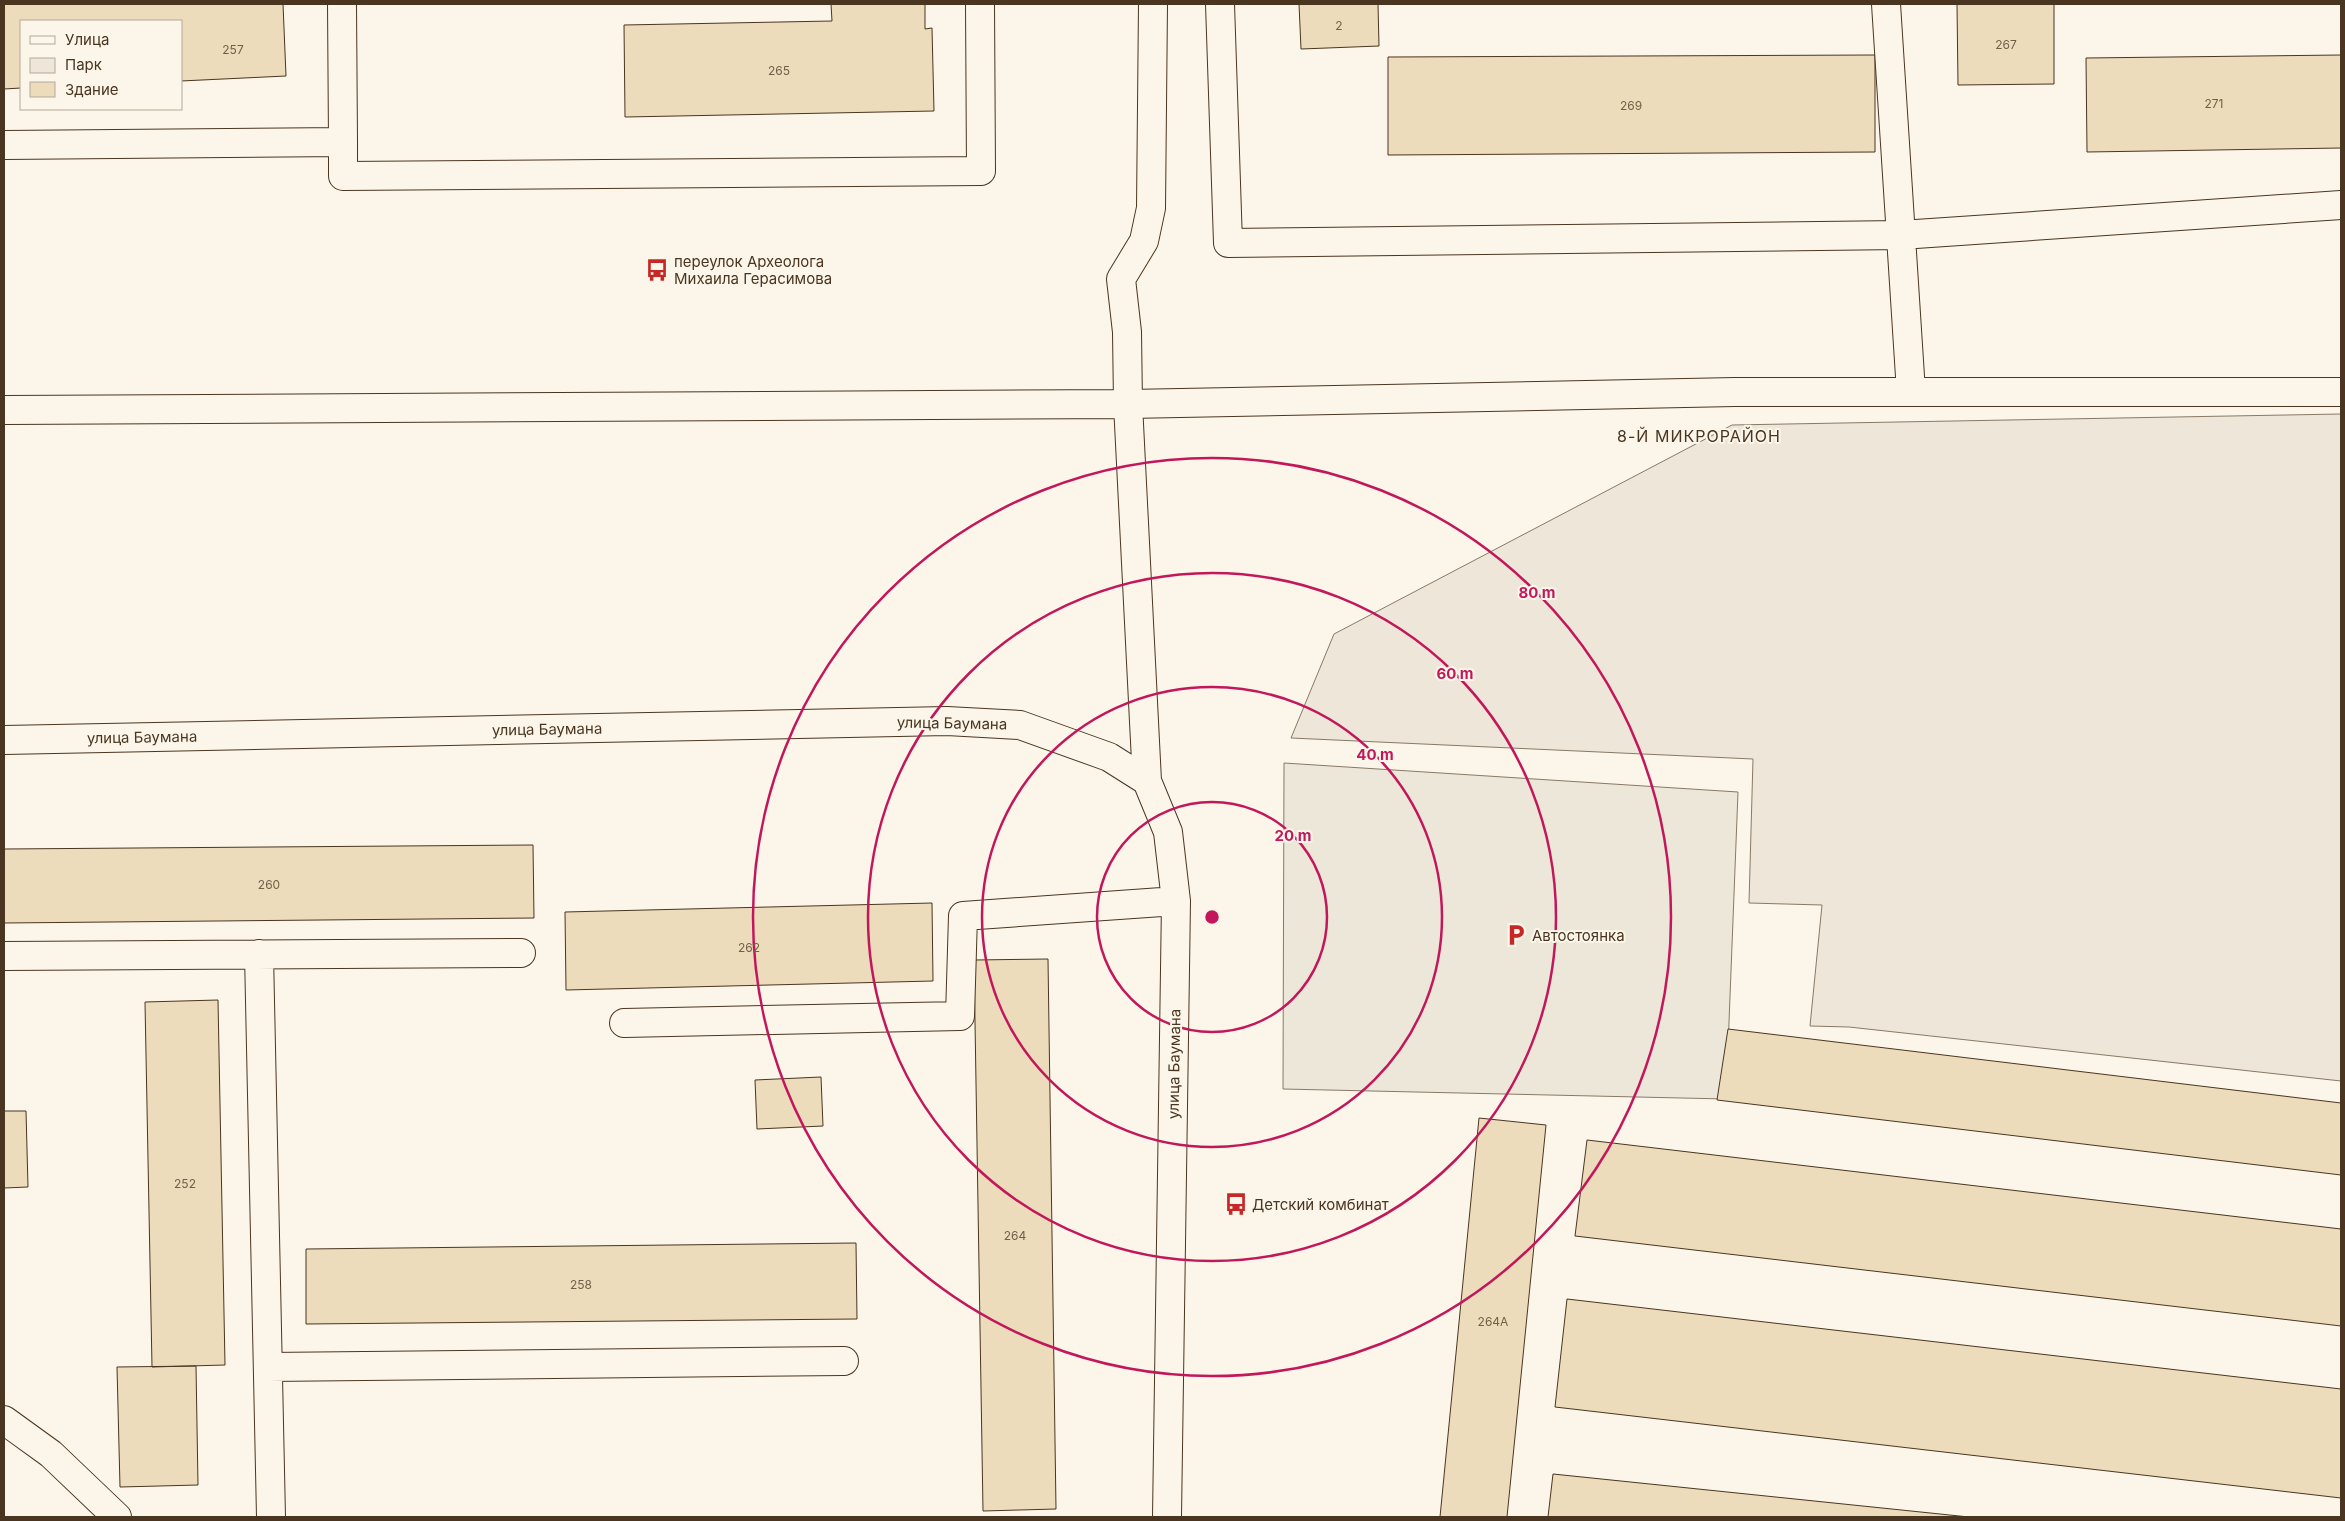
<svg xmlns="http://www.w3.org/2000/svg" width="2345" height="1521" font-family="Inter,sans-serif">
  <rect width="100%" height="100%" fill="#fbf6e9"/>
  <path fill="#ede6d9" stroke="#887966" d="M2341 414V1081L1849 1027 1810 1026 1822 905 1749 903 1753 759 1291 738 1334 634 1732 425Z"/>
  <path fill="#ede7d9" stroke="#887966" d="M1284 763 1738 792 1726 1099 1283 1089Z"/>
  <path fill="#ecdcbc" stroke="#4a3520" d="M4 4H283L286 76 181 81V21H21V88L4 89Z
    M831 4H925V29L932 28 934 111 625 117 624 25 832 21Z
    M1299 4H1378L1379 46 1301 49Z
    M1957 4H2054V84L1958 85Z
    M1875 55V152L1388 155V57Z
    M2341 55V148L2087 152 2086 58Z
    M533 845 534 918 4 923V849Z
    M932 903 933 981 566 990 565 912Z
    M1048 959 1056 1509 983 1511 974 960Z
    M218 1000 225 1365 152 1367 145 1002Z
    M1728 1029 2341 1103V1175L1717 1100Z
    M821 1077 823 1126 757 1129 755 1080Z
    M4 1111H26L28 1187 4 1188Z
    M1479 1118 1546 1125 1507 1517H1440Z
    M1587 1140 2341 1229V1326L1575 1236Z
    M856 1243 857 1319 306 1324V1249Z
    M1567 1299 2341 1389V1498L1555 1407Z
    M196 1366 198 1485 120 1487 117 1367Z
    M1553 1474 1969 1517H1548Z"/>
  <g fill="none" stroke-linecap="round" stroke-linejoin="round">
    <defs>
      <path id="minor" d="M1220 4 1228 243 1901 235 2341 205
        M1886 4 1911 392
        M343 142V176L981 171 980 4
        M4 145 343 142 342 4
        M4 410 1128 404 1735 392H2341
        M4 740 947 721 1020 725 1109 757 1147 781 1168 832 1176 901 1167 1517
        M1147 781 1128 404 1127 332 1121 279 1144 241 1151 208 1153 4
        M259 954 271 1517
        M4 956 521 953
        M624 1023 960 1016 963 916 1176 901
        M268 1367 844 1361
        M4 1420 51 1454 117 1517"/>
    </defs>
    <use href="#minor" stroke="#4a3520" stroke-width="30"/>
    <use href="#minor" stroke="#fbf6e9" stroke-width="28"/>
  </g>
  <g fill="none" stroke="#c2185b" stroke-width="2.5">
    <circle cx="1212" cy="917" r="115"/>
    <circle cx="1212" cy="917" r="230"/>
    <circle cx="1212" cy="917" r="344"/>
    <circle cx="1212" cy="917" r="459"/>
  </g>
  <defs>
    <symbol id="bus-bare" viewBox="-9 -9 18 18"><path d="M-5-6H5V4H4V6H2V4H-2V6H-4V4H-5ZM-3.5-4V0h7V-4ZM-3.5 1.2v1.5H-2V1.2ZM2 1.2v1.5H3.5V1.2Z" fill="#c62828" stroke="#fbf6e9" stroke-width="2.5" paint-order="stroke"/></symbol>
    <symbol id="parking-bare" viewBox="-9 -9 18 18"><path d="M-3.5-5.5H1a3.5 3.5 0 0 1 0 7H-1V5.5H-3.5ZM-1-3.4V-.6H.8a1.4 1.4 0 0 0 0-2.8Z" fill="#c62828" stroke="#fbf6e9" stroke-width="2.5" paint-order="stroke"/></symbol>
  </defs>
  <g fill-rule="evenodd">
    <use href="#bus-bare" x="641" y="254" width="32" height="32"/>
    <use href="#parking-bare" x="1500" y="919" width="32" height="32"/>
    <use href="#bus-bare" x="1220" y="1188" width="32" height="32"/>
  </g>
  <g text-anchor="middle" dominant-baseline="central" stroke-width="4" stroke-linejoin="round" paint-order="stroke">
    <g font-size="12" fill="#725f47">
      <text x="1339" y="25">2</text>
      <text x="2006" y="44">267</text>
      <text x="233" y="49">257</text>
      <text x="779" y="70">265</text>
      <text x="2214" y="103">271</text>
      <text x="1631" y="105">269</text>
      <text x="269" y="884">260</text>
      <text x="749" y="947">262</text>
      <text x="185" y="1183">252</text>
      <text x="1015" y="1235">264</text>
      <text x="581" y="1284">258</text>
      <text x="1493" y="1321">264А</text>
    </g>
    <g font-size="15" fill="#4a3520" stroke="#fbf6e9" text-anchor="start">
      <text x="674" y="261">переулок Археолога<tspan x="674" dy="17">Михаила Герасимова</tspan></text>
      <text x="1532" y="935">Автостоянка</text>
      <text x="1252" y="1204">Детский комбинат</text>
    </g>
    <g font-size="15" fill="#4a3520" stroke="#fbf6e9">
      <text transform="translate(952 723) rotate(1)">улица Баумана</text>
      <text transform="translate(547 729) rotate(-1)">улица Баумана</text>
      <text transform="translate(142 737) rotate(-1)">улица Баумана</text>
      <text transform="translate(1174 1064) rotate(-89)">улица Баумана</text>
    </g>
    <g font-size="16" letter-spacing="1" fill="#4a3520" stroke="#fbf6e9">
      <text x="1699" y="436">8-Й МИКРОРАЙОН</text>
    </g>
  </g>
  <circle cx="1212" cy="917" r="8" fill="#c2185b" stroke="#fbf6e9" stroke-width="2.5"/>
  <g font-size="15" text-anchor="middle" font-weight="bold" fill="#c2185b" stroke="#fbf6e9" stroke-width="4" stroke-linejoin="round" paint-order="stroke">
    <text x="1537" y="598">80 m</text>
    <text x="1455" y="679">60 m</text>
    <text x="1375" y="760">40 m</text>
    <text x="1293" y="841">20 m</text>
  </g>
  <rect width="2345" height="1521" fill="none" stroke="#4a3520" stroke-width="10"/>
  <rect x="20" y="20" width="162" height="90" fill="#fbf6e9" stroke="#b4a999"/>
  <rect x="30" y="36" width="25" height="8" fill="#fbf6e9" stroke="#b4a999"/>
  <text x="65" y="45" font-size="15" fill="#4a3520">Улица</text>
  <rect x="30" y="58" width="25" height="15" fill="#ede6d9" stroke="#b4a999"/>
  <text x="65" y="70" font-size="15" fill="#4a3520">Парк</text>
  <rect x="30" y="82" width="25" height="15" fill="#ecdcbc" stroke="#b4a999"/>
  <text x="65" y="95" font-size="15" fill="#4a3520">Здание</text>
</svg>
